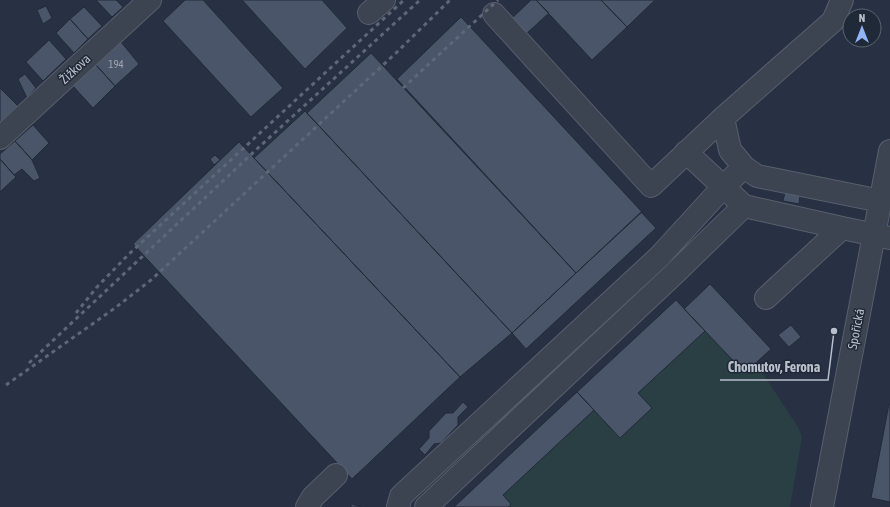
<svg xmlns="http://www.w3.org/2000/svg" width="890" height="507" font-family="'Asap Condensed',sans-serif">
  <rect width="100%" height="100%" fill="#273143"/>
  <path fill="#293f44" d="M705 331 745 373 756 363 798 427 802 437 790 507H508L511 504 503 495 594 410 620 438 652 408 638 393Z"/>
  <path fill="#4b5569" stroke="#222b3a" d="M96 0H116L123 7 112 17Z
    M185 0H203L283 88 251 117 163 21Z
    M242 0H322L347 28 305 69Z
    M531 0H536L549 13 526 34 512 18Z
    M536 0H601L627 27 592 60Z
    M601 0H655L627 27Z
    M46 6 52 18 43 24 37 10Z
    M84 7 102 26 88 39 70 19Z
    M461 17 642 212 576 273 397 79Z
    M70 19 88 39 74 53 56 33Z
    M49 40 66 59 43 81 26 62Z
    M121 42 139 64 115 86 96 65Z
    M371 53 576 273 512 333 307 113Z
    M96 65 115 86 93 108 73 86Z
    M25 74 36 88 27 98 18 79Z
    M0 88 18 106 0 123Z
    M305 111 512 333 460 377 254 158Z
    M33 125 49 143 32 160 15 141Z
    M15 141 32 160 40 178 34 181 22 169 14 175 0 159V154Z
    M239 142 460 377 352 479 133 244Z
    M215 155 220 160 214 165 210 159Z
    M0 159 16 177 0 192Z
    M785 192 800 195 799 204 783 201Z
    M641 212 656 228 526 349 512 333Z
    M710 284 771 349 745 373 684 309Z
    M676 300 705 331 638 393 652 408 620 438 577 392Z
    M791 325 801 337 789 347 778 335Z
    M577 392 594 410 503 495 511 504 508 507H454Z
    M463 402 468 407 458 417V425L441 443 434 444 425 455 419 449 429 438V431L446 413H453Z
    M889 404 890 405V502L871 498Z
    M352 504 361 507H350Z"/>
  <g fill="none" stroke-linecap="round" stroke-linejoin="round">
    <defs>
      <path id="minor" d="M842 0 833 21 723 118 730 150 744 167 757 176 881 201
        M369 13 384 0
        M494 14 651 186 723 118
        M0 138 150 0
        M686 152 744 206 842 228
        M766 298 842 228 890 238
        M307 507 313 497 336 475
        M398 507 401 496 659 257 724 186 744 167
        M426 507 674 274 744 206
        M822 507 890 151"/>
    </defs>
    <use href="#minor" stroke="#575f6d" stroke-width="24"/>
    <use href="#minor" stroke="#3c4452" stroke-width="22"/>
    <path stroke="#5e6779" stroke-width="3" stroke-dasharray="4 4" stroke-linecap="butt" d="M403 88 498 0
      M76 313 97 287 129 254 404 0
      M29 363 258 148 420 0
      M6 385 115 308 151 280 396 53 450 0"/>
  </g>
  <g text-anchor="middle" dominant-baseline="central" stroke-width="3" stroke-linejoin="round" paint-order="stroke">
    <g font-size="11" fill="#9ea4b3">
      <text x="116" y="64">194</text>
    </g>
    <g font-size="13" fill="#b9bfcc" stroke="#202938">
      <text transform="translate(75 69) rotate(-43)">Žižkova</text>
      <text transform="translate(856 329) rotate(-79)">Spořická</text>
    </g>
  </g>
  <path fill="none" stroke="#b9bfcc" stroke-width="1.5" d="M834 331L828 380H720"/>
  <circle fill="#b9bfcc" stroke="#202938" stroke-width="1.5" cx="834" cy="331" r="4"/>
  <g font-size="14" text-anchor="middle" font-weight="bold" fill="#b9bfcc" stroke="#202938" stroke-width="3" stroke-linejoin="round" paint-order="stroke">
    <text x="774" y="372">Chomutov, Ferona</text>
  </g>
  <g transform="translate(862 28)"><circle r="19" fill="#202938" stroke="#5d6573"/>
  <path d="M0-3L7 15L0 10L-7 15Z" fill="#93b3f7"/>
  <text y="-6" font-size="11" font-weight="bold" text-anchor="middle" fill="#b9bfcc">N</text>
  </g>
</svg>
